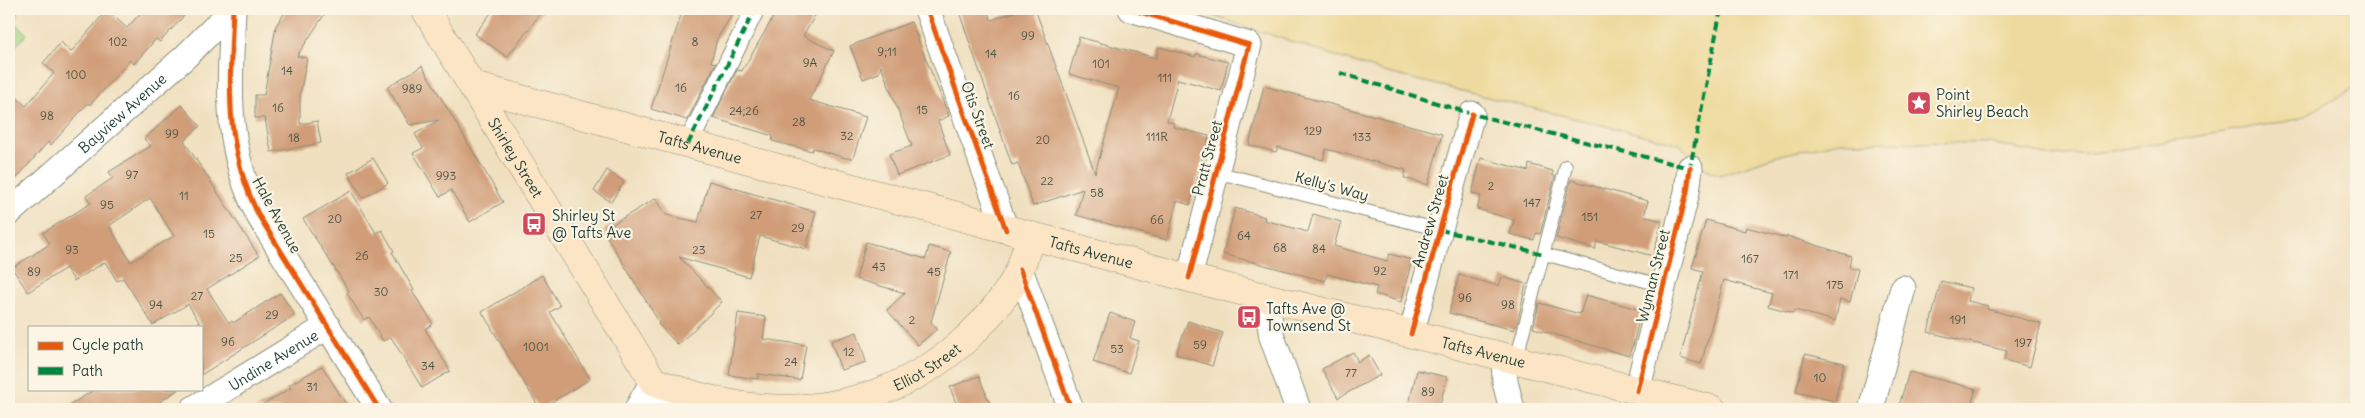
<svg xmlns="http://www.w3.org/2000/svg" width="2365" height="418" font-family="Delius,sans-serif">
  <rect width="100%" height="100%" fill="#fcf5e5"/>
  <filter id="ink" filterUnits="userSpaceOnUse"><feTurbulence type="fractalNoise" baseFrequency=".02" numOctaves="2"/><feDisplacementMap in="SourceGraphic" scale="10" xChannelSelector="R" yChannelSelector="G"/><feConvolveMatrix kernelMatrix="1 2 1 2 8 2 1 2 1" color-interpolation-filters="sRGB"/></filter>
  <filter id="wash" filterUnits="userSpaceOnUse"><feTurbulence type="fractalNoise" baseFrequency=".0096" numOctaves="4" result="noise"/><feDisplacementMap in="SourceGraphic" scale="20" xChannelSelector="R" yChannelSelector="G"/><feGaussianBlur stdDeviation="1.12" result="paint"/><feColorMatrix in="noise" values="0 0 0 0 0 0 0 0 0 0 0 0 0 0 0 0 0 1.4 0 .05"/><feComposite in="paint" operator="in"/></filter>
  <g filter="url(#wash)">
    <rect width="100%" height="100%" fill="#f0e0c0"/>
    <path fill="#a3d686" stroke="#618a5d" d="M9 9H19L14 22 27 34 9 53Z"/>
    <path fill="#eeda9e" stroke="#868c69" d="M1192 9H2356V87L2299 119 2112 151 2050 156 1990 143 1840 142 1780 155 1720 175 1700 166 1680 144 1384 72Z"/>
    <g id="blocks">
      <path fill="#d09d78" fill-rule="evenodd" d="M144 9H190L160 42 156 39 134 64 130 60 90 105 88 103 51 145 48 142 9 187V90L26 106 54 73 43 63 61 42 71 52 107 10 127 28Z
        M287 9H328L297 56 307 58 300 94V124L317 121 321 143 271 152 265 118H255V95H264L276 26Z
        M494 9H544L507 57 475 34Z
        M683 9H735L717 39 711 62 716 63 687 120 651 109Z
        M778 9H819L803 36 834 51 809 100 866 117 853 158H845L813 148 812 151 772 141 773 136 713 118 737 70 742 71Z
        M958 9H987L991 20 1023 9H1035L1095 173 1119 88 1069 74 1079 37 1156 58 1159 47 1195 57 1196 54 1228 62 1221 91 1178 79 1167 121 1174 123 1173 127 1209 136 1190 205 1177 201 1167 240 1076 215 1083 189 1033 206 1018 163 1012 165Z
        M911 22 949 116 938 121 950 155 897 175 889 154 912 146 881 66 879 73 863 79 850 46Z
        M422 66 503 202 470 222 451 190 440 197 413 153 423 148 415 134 439 120 410 125 387 87Z
        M1264 86 1442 134 1428 185 1404 178 1406 170 1326 149 1323 160 1278 147 1276 152 1249 145Z
        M182 105 200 126 184 141 259 256 207 289 229 323 232 321 233 323 280 293 295 315 201 375V325L188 304 153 325 123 278 117 281 105 262 74 281 66 268 28 292 12 268 50 244 43 233 91 203 86 196 113 178 109 172 151 146 144 139ZM150 198 174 236 131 262 109 226Z
        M373 158 388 183 363 198 348 173Z
        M1481 158 1528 171 1529 164 1553 171 1552 175 1555 176 1540 234 1536 233 1534 240 1510 234 1514 220 1477 209 1481 196 1472 193Z
        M607 170 624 182 611 202 594 191Z
        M1571 180 1648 201 1644 216 1662 221 1653 256 1597 241 1595 249 1556 238Z
        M709 181 816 212 806 249 760 236 749 277 679 257 722 302 678 345 658 324 659 322 603 230 656 198 666 215 698 222Z
        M351 191 376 233 382 230 394 251 392 252 414 290 412 291 433 324 425 329 450 371 422 388 391 337 383 341 369 317 364 320 347 293 349 291 303 219Z
        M1235 208 1265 217 1264 220 1308 232 1313 214 1341 222 1334 246 1387 261 1389 254 1412 260 1401 302 1375 294 1377 287 1327 274 1325 281 1223 254Z
        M1706 220 1745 231 1746 227 1787 238V236L1851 256 1849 267 1858 269 1850 302 1840 299 1835 321 1795 310 1794 313 1768 306 1772 293 1724 280 1701 364 1680 358 1703 271 1692 268Z
        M866 242 926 259 929 246 951 252 931 322 937 329 918 345 887 310 905 293 856 279Z
        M542 275 560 306 550 312 590 379 540 409 482 312Z
        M1459 275 1499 286 1502 277 1526 284 1517 324 1514 330 1449 313Z
        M1941 281 1971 288 1968 301 1988 306 1987 309 2041 324 2030 367 2004 360 2007 351 1928 332Z
        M1586 295 1641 310 1633 346H1632L1629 356 1533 328 1539 303 1580 314Z
        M738 313 766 317 763 339 806 345 800 380 758 374V379L729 375Z
        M1110 313 1135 322 1130 338 1139 341 1129 373 1093 362Z
        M1188 321 1223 333 1212 366 1176 354Z
        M857 332 866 362 841 370 831 341Z
        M1353 352 1358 362 1369 355 1380 375 1338 398 1322 369Z
        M1805 354 1844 363 1835 401 1796 392Z
        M322 366 349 409H255L291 388 289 385Z
        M1417 370 1447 377 1439 409 1409 404Z
        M1909 372 1976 389 1970 409H1898Z
        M979 376 992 409H958L950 387Z
        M95 389H179L149 409H64Z"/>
    </g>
  </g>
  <g filter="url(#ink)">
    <use href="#blocks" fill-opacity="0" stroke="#888e7a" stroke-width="1"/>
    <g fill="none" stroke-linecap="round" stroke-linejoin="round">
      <defs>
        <path id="service" d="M1216 172 1440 230
          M1544 254 1664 286
          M1516 360 1566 166"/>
        <path id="pedestrian" d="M688 144 755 9"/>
        <g id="minor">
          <path d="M233 9C230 86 223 144 259 216L379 409"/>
          <path d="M927 9 1006 230"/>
          <path d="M1131 9 1249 45 1189 278"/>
          <path id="s1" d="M9 213 186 56 233 9"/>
          <path d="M1020 269 1071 409"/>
          <path d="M1266 298 1272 337 1298 409"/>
          <path d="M1411 334 1472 114"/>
          <path d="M1504 357 1505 382 1512 409"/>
          <path d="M1637 391 1687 192 1690 168"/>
          <path id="s2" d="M193 409 328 326"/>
          <path d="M637 409 653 381 670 409"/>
          <path d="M1871 409 1903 288"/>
        </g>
        <g id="secondary">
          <path id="s3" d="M425 9 653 381C685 393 718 403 752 407 838 416 922 388 981 324 996 308 1011 290 1020 269 1024 258 1027 247 1031 236"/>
          <path id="s4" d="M473 86 1189 278 1712 409"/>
        </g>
      </defs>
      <use href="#service" stroke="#888e7a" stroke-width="14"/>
      <use href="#pedestrian" stroke="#888e7a" stroke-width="21"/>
      <use href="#minor" stroke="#888e7a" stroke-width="27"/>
      <use href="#secondary" stroke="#888e7a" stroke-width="29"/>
      <use href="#service" stroke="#fff" stroke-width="12"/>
      <use href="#pedestrian" stroke="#fff" stroke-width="19"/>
      <use href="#minor" stroke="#fff" stroke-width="25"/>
      <use href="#secondary" stroke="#fce5c4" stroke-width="28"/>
      <path stroke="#00873e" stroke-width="4" stroke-dasharray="8 4" stroke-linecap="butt" d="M1340 73 1472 114 1690 168 1720 14
        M688 144 755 9
        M1440 230 1544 254"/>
      <defs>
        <path id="cycleway" d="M233 9C230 86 223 144 259 216L379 409
          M927 9 1006 230
          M1131 9 1249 45 1189 278
          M1020 269 1071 409
          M1411 334 1472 114
          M1637 391 1687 192 1690 168"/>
      </defs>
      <use href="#cycleway" stroke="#fcf5e5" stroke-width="8"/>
      <use href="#cycleway" stroke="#e8590c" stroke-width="5"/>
    </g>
  </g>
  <defs>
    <symbol id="sight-square" viewBox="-11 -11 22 22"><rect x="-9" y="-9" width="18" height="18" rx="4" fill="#d1495b" stroke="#fcf5e5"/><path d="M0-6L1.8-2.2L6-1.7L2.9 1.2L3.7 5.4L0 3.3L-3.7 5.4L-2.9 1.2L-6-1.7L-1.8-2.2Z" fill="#fff"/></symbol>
    <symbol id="bus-square" viewBox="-11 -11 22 22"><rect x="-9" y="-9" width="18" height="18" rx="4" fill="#d1495b" stroke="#fcf5e5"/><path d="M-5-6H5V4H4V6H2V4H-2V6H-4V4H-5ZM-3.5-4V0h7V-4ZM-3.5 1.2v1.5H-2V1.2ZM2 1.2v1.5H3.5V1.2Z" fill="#fff"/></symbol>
  </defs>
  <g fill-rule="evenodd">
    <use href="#sight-square" x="1905" y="89" width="28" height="28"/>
    <use href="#bus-square" x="520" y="210" width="28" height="28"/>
    <use href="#bus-square" x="1235" y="303" width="28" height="28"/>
  </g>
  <g text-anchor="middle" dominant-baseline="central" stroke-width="4.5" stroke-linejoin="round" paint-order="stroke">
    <g font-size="12" fill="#4b5545">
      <text x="1028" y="35">99</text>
      <text x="118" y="41">102</text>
      <text x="695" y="41">8</text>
      <text x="887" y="51">9;11</text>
      <text x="991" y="53">14</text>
      <text x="810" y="62">9A</text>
      <text x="1101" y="63">101</text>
      <text x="287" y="70">14</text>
      <text x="76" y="74">100</text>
      <text x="1165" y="77">111</text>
      <text x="681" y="87">16</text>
      <text x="412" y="88">989</text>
      <text x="1014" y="95">16</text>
      <text x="278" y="107">16</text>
      <text x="922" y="109">15</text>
      <text x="744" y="110">24;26</text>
      <text x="47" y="115">98</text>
      <text x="799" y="121">28</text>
      <text x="1313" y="130">129</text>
      <text x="172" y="133">99</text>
      <text x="847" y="135">32</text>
      <text x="1157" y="136">111R</text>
      <text x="1362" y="136">133</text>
      <text x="294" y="137">18</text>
      <text x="1043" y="139">20</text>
      <text x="132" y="174">97</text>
      <text x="446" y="175">993</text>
      <text x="1047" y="180">22</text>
      <text x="1491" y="185">2</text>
      <text x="1097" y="192">58</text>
      <text x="184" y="195">11</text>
      <text x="1532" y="202">147</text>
      <text x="107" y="204">95</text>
      <text x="756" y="214">27</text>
      <text x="1590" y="216">151</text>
      <text x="335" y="218">20</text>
      <text x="1157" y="219">66</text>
      <text x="798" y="227">29</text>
      <text x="209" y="233">15</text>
      <text x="1244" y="235">64</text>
      <text x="1280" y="247">68</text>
      <text x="1319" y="248">84</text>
      <text x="72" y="249">93</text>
      <text x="699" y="249">23</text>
      <text x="362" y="255">26</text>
      <text x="236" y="257">25</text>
      <text x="1750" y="258">167</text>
      <text x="879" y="266">43</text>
      <text x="1380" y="270">92</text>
      <text x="34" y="271">89</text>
      <text x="934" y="271">45</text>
      <text x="1791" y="274">171</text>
      <text x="1835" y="284">175</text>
      <text x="381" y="291">30</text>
      <text x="197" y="295">27</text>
      <text x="1465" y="297">96</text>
      <text x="156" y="304">94</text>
      <text x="1508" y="304">98</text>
      <text x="272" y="314">29</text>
      <text x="912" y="319">2</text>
      <text x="1958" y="319">191</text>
      <text x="228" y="341">96</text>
      <text x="2023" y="342">197</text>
      <text x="1200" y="344">59</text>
      <text x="536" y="346">1001</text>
      <text x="1117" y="348">53</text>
      <text x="849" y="351">12</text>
      <text x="791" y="361">24</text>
      <text x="428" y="365">34</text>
      <text x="1351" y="372">77</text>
      <text x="1820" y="377">10</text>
      <text x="312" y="386">31</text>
      <text x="1428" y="391">89</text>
    </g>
    <g font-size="15" fill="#1f3d34" stroke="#fcf5e5" text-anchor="start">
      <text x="1936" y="94">Point<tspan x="1936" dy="17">Shirley Beach</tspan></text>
      <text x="552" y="215">Shirley St<tspan x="552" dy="17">@ Tafts Ave</tspan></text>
      <text x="1266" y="308">Tafts Ave @<tspan x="1266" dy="17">Townsend St</tspan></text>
    </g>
    <g font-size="15" fill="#1f3d34" stroke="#fcf5e5">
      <text stroke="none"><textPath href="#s1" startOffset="151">Bayview Avenue</textPath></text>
      <text transform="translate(978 115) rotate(70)">Otis Street</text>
      <text stroke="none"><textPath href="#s4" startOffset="235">Tafts Avenue</textPath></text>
      <text stroke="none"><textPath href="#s3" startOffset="174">Shirley Street</textPath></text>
      <text transform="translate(1207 158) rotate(-75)">Pratt Street</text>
      <text transform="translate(1332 186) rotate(15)">Kelly's Way</text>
      <text transform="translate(277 215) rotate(61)">Hale Avenue</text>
      <text transform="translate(1430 221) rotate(-74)">Andrew Street</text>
      <text stroke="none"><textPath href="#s4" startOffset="640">Tafts Avenue</textPath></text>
      <text transform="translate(1653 276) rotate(-76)">Wyman Street</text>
      <text stroke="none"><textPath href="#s4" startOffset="1045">Tafts Avenue</textPath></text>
      <text stroke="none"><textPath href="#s2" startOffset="94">Undine Avenue</textPath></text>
      <text stroke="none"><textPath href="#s3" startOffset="722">Elliot Street</textPath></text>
    </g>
  </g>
  <rect width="2365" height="418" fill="none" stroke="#fcf5e5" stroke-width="30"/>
  <rect x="28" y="326" width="175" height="65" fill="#fcf5e5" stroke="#a4ab9e"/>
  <rect x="38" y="342" width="25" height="8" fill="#e8590c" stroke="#a4ab9e"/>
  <text x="72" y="350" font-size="15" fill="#1f3d34">Cycle path</text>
  <rect x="38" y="367" width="25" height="8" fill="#00873e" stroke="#a4ab9e"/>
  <text x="72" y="376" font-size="15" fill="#1f3d34">Path</text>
</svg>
